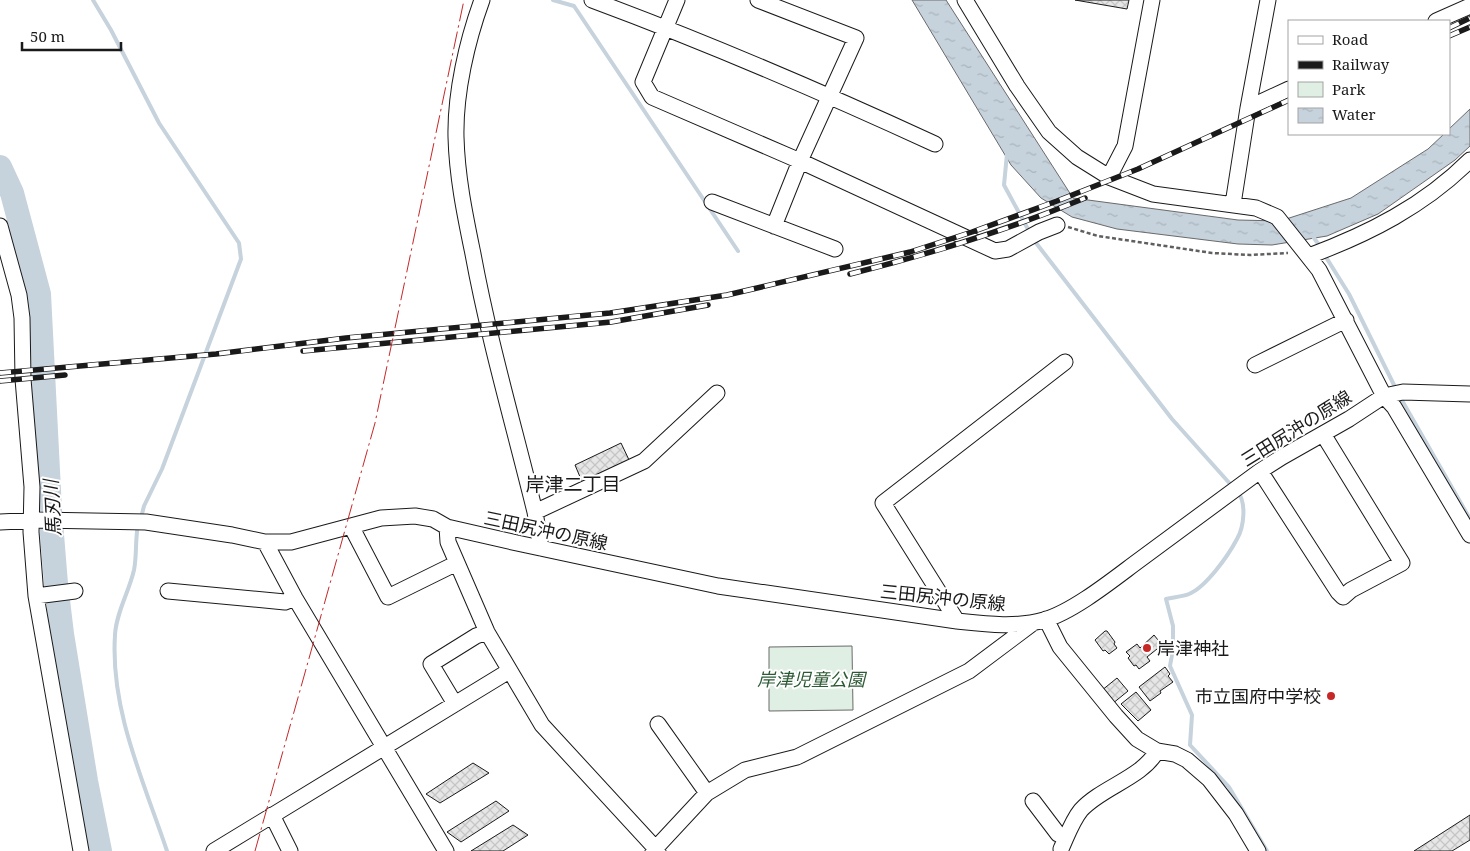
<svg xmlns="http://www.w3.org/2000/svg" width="1470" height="851" font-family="'Noto Serif','Noto Sans JP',serif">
  <defs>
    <pattern id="water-ripples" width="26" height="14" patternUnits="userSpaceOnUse" patternTransform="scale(1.25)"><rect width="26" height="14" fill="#c6d2dc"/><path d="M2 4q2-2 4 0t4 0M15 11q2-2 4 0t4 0" fill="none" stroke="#aab4bc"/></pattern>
    <pattern id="building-cross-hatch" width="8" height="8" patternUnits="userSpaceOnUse" patternTransform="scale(1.25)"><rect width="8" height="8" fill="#e6e6e6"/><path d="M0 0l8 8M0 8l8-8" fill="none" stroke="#c5c5c5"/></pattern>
  </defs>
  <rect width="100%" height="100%" fill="#fff"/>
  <path fill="#e0efe3" stroke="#6a6a6a" d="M852 646 853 710 769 711V647Z"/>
  <path fill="url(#water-ripples)" stroke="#6a6a6a" d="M912 0H946L1073 198 1238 220 1280 221 1351 198 1428 149 1444 134H1449V129L1470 109V146L1455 160 1378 214 1327 236 1272 245 1238 244 1117 229 1072 217 1041 198 1011 165Z"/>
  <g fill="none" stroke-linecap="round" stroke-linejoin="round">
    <path stroke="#c6d2dc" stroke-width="4" d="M93 0 111 30 159 123 239 243 241 259 162 469 144 506 141 518
      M553 0 574 6 738 251
      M1007 154 1004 185 1030 233
      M1312 235 1321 248
      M1033 239 1172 419 1232 486
      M1324 254 1349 294 1396 389
      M1400 397 1470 519
      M1237 491C1247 502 1244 527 1237 539 1228 556 1206 587 1189 594 1182 597 1173 597 1166 599L1173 626V649L1170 666 1192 715 1190 745 1229 787 1267 851
      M138 525C135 540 137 555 134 570 129 592 116 613 115 635 110 710 144 782 167 851"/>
    <path stroke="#c6d2dc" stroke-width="24" d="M0 167 12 193 39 294 50 510 56 584 62 634 86 781 100 851"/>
  </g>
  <path fill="url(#building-cross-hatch)" stroke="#1a1a1a" d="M1075 0H1129L1127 9Z
    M621 443 630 462 583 484 575 465Z
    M1105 631H1107L1115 642 1114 644 1117 648 1109 654 1105 650 1103 651 1095 640Z
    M1154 635 1162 645 1147 657 1150 661 1139 669 1136 665 1134 666 1128 658 1130 656 1126 652 1137 644 1140 648Z
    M1165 667 1170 674 1168 676 1173 682 1160 691 1161 693 1150 701 1139 687Z
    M1117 678 1128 691 1112 704 1101 691Z
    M1136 692 1151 710 1138 721 1121 704Z
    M473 763 489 773 440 803 426 794Z
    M496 801 509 811 461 842 447 832Z
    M1470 815V840L1452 851H1414Z
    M513 825 528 835 503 851H471Z"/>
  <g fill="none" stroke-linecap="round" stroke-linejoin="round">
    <defs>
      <path id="minor" d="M482 0C467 41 455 93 456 137 457 177 465 215 473 254 489 341 514 426 535 512L541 548
        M592 0C708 43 822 92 935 144
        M677 0 643 82 652 97 800 161 995 251 1008 249 1039 232 1057 225
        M758 0 856 38 800 161 774 226
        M965 0 1017 86 1049 132 1077 157 1109 177 1153 194 1256 208 1277 217 1319 270 1384 396 1394 407 1470 535
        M1436 21 1470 6
        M1248 108 1289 89
        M1109 177 1125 146 1152 0
        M712 202 835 249
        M1233 204 1248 108 1268 0
        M0 226 19 295 22 318 23 379 32 487 31 532 36 596 81 851
        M1309 256C1368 234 1424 206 1470 160
        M1255 365 1346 320
        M1260 471 1338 592 1343 597 1351 590 1402 563 1323 434
        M535 512 644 461 717 393
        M0 522 39 520 146 522 232 535 265 542H291L381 518 415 516 433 519 447 527 517 543 718 586 957 621C985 624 1016 628 1044 620 1072 612 1110 582 1134 564 1176 533 1218 502 1260 471L1282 457 1349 419 1384 396 1403 392 1470 394
        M351 526 388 597 457 563
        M447 527 448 542 487 632 542 725 658 851
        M265 542 295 598 446 851
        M168 591 285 602 295 598
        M36 596 75 591
        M1046 619 1060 647 1116 716 1137 739 1157 751 1175 754 1187 760 1209 779 1236 814 1258 851
        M957 621 883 503 1065 362
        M455 704 431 664 476 636 487 632
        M658 724 707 793
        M1033 801 1058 834 1066 837
        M272 815 290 851
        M1061 849C1067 836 1072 821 1081 810 1102 787 1142 778 1157 751
        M214 851 509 671
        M653 851 707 793 745 770 797 757 969 671 1033 623"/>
    </defs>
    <use href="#minor" stroke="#1a1a1a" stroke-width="17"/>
    <path stroke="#5f5f5f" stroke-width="2.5" stroke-dasharray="4 2.5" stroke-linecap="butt" d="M1068 227 1098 236 1212 253 1250 255 1288 253"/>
    <use href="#minor" stroke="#fff" stroke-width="15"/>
    <defs>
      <path id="rail" d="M1449 28 1470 18
        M1449 36 1470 27
        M850 274C930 254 1008 230 1085 198
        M303 351 611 322 708 305
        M0 373 216 354 346 338 610 313 727 295 910 252 972 232 1057 201 1138 169 1289 100
        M0 381 65 375"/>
    </defs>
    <use href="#rail" stroke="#1a1a1a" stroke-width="5.5"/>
    <use href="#rail" stroke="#fff" stroke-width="4" stroke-dasharray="11" stroke-linecap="butt"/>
    <path stroke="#c62828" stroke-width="1" stroke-dasharray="18 4 2.5 4" stroke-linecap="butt" d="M255 851 375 423 464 0"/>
  </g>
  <g fill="#c62828" stroke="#fff" stroke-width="2">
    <circle cx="1147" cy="648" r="5"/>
    <circle cx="1331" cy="696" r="5"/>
  </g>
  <g text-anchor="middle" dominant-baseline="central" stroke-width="4" stroke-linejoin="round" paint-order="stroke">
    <g font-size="18" fill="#1a1a1a" stroke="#fff">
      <text transform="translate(1296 428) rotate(-32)">三田尻沖の原線</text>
      <text transform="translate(546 530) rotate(12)">三田尻沖の原線</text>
      <text transform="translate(943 597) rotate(6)">三田尻沖の原線</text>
    </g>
    <g font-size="18" fill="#1a1a1a" stroke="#fff" text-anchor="start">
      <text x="1157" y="648">岸津神社</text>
      <text x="1321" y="696" text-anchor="end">市立国府中学校</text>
    </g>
    <g font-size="18" font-style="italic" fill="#2b5a34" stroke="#fff">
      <text x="811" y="679">岸津児童公園</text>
    </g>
    <g font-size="19" fill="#1a1a1a" stroke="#fff">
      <text x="573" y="484">岸津二丁目</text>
    </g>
    <g font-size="19" font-style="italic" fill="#1a1a1a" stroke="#fff">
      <text transform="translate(52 508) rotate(-93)">馬刃川</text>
    </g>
  </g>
  <rect x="1288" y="20" width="162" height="115" fill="#ffffff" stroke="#a3a3a3"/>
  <rect x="1298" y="36" width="25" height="8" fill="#ffffff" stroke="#a3a3a3"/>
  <text x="1332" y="45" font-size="15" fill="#1a1a1a">Road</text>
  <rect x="1298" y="61" width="25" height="8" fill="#1a1a1a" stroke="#a3a3a3"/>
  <text x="1332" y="70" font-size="15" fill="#1a1a1a">Railway</text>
  <rect x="1298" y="82" width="25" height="15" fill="#e0efe3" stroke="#a3a3a3"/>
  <text x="1332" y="95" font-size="15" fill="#1a1a1a">Park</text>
  <rect x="1298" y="108" width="25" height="15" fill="url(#water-ripples)" stroke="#a3a3a3"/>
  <text x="1332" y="120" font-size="15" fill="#1a1a1a">Water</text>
  <path d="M22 42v8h99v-8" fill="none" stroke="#1a1a1a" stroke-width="2.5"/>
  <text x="30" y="42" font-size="15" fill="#1a1a1a" stroke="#ffffff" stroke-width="4" paint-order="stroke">50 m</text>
</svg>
